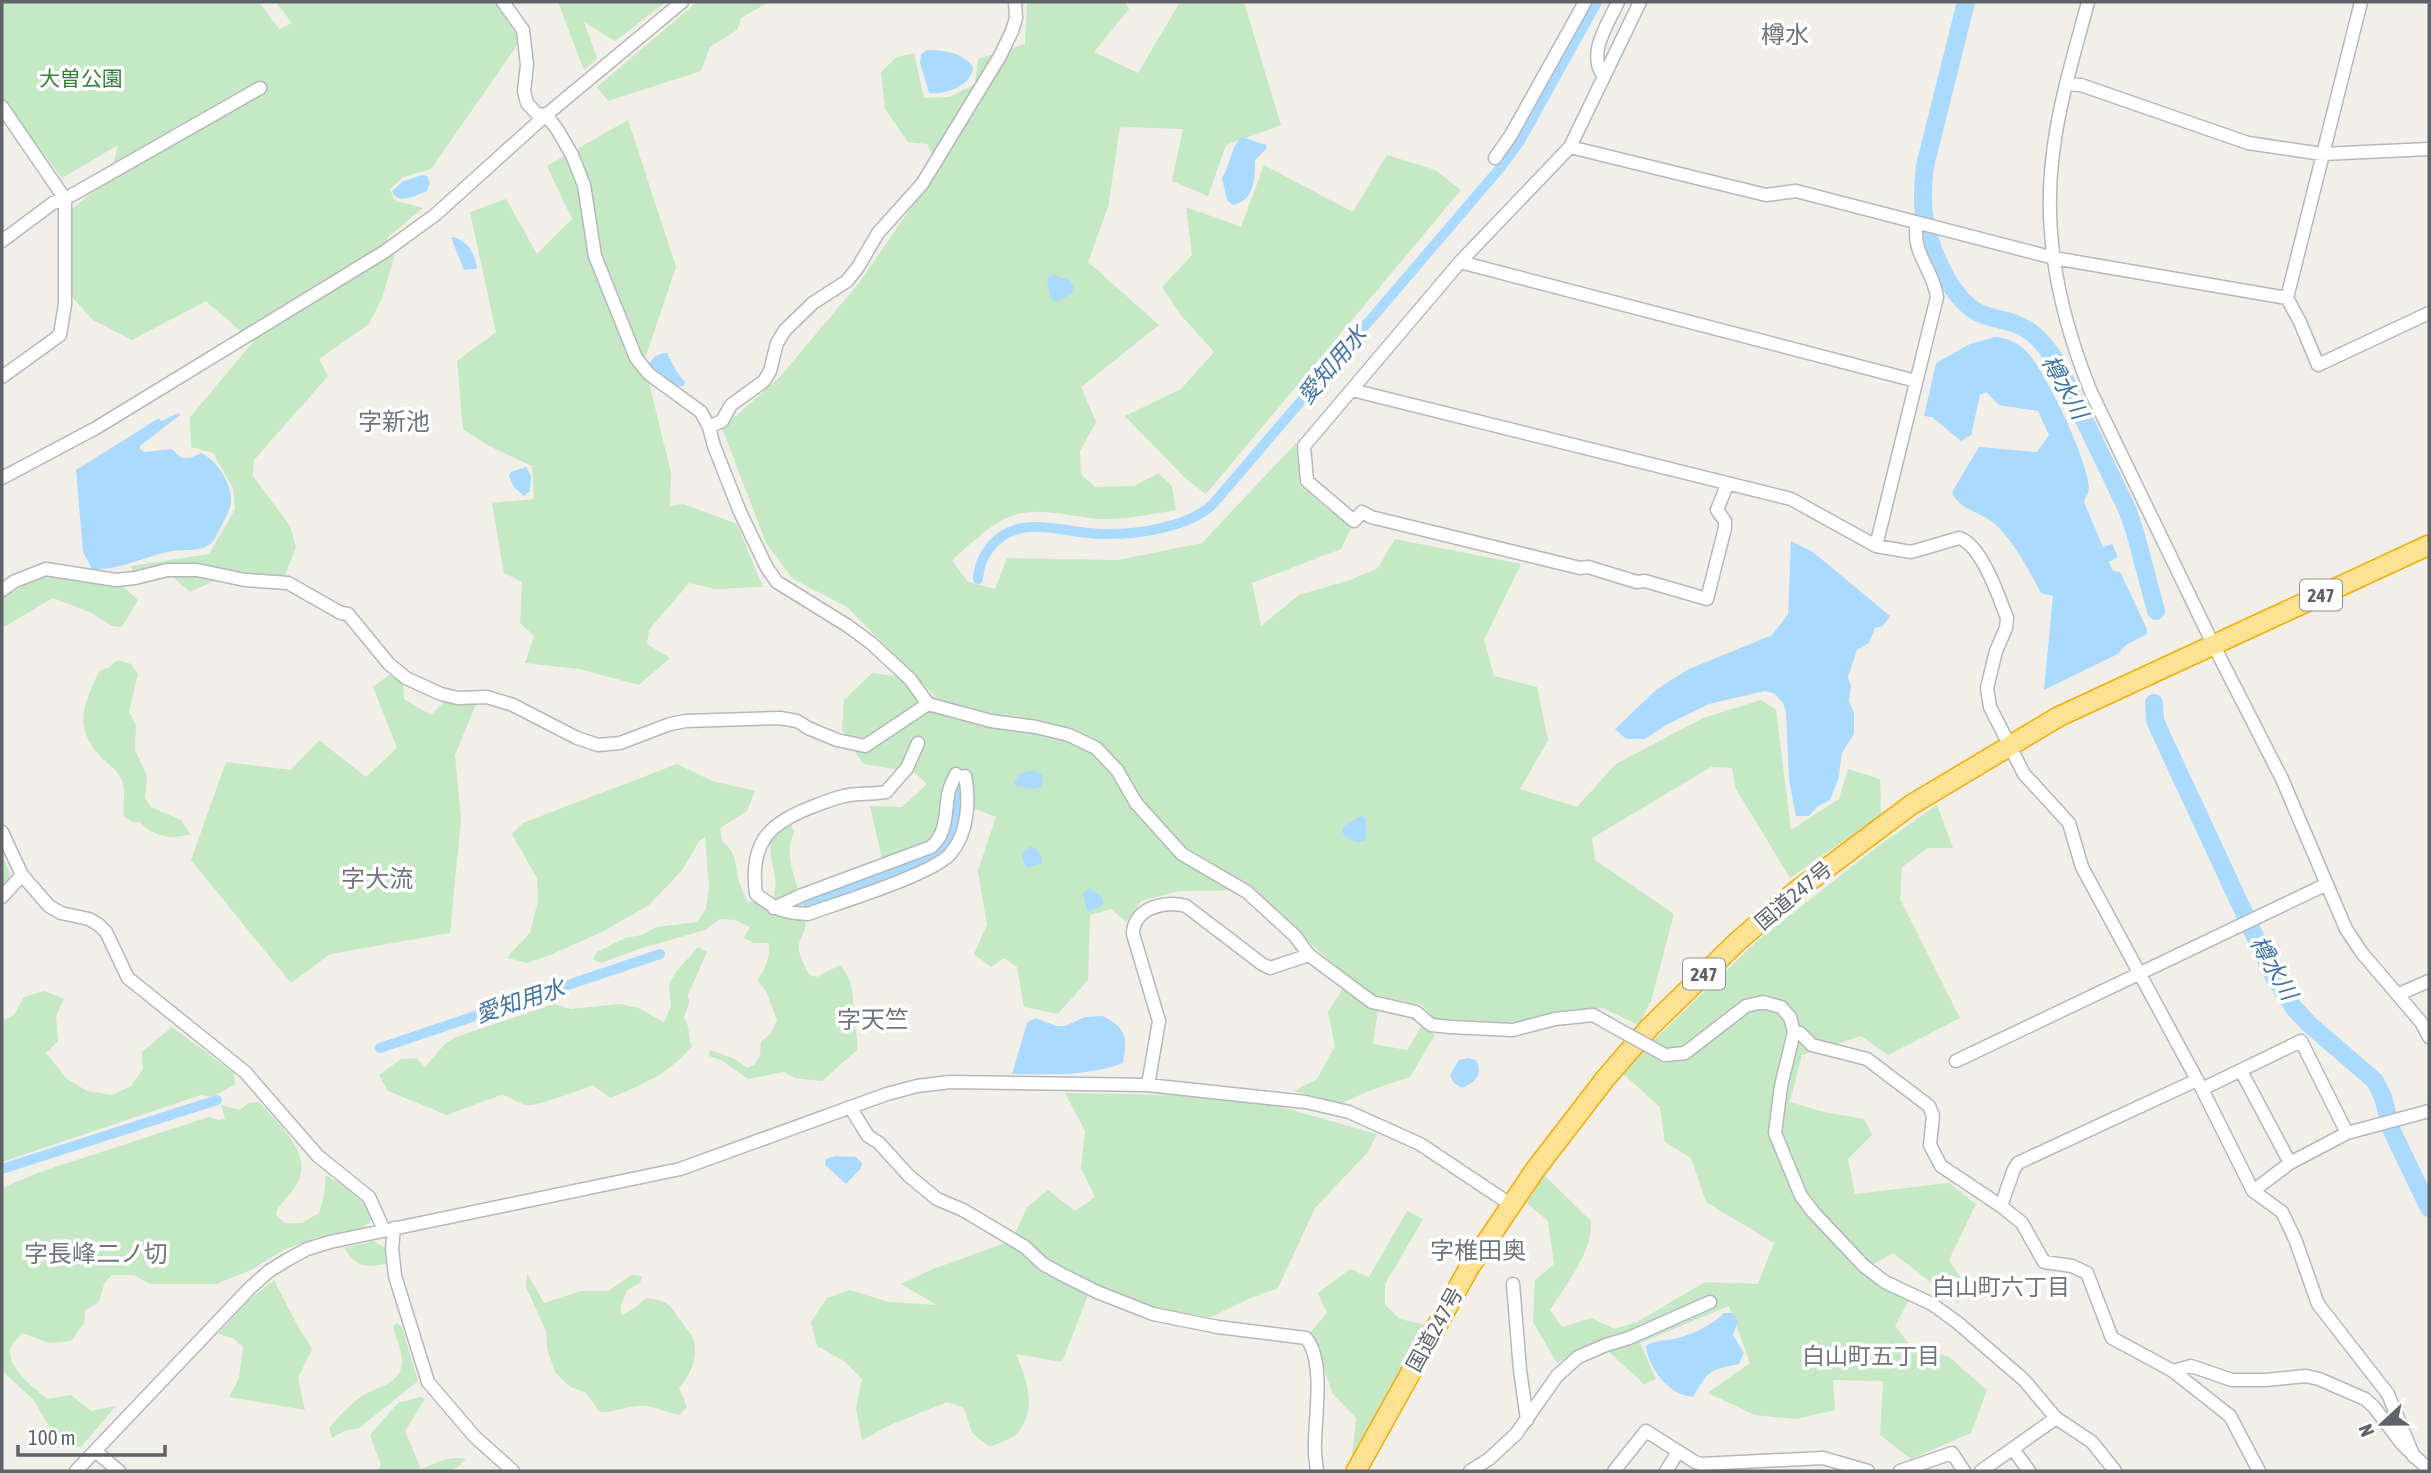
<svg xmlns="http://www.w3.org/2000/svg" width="2431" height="1473" font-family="'Asap Condensed','Noto Sans JP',sans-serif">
  <rect width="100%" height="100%" fill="#f1efe8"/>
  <path fill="#c5e8c5" d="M2 2H259L279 29 292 23 276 2H495L520 41 431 169 403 177 390 189 394 200 423 208 387 238 395 254 382 298 369 324 319 359 328 376 254 460 253 476 290 526 296 547 284 578 232 573 190 592 173 577 138 585 131 566 209 554 235 509 233 488 213 453 191 447 190 417 253 342 206 301 132 340 93 320 70 295 71 209 110 179 118 145 62 178 2 99Z
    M558 2H666L615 41 584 22 597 58 584 70Z
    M697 2H769L741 18 737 30 710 47 701 71 608 101 597 87Z
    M1027 2H1125L1129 9 1094 52 1138 73 1180 2H1244L1281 125 1226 145 1208 196 1172 181 1183 129 1120 127 1108 207 1088 262 1159 325 1081 387 1096 422 1080 451 1081 474 1095 487 1135 486 1158 473 1172 486 1176 510C1151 514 1126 520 1100 519 1070 517 1038 505 1009 517 988 526 969 545 952 560L968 582 995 589 1007 558 1118 560 1202 543 1296 443 1300 486 1351 528 1341 549 1252 583 1261 626 1299 595 1350 580 1378 568 1395 539 1521 564 1484 640 1494 676 1537 687 1548 740 1520 789 1577 807 1616 764 1703 718 1761 700 1776 710 1791 830 1839 799 1848 769 1880 779 1881 815 1790 878 1736 789 1732 768 1711 767 1592 838 1595 860 1674 914 1651 1001 1639 1025 1602 1008 1510 1022 1436 1021 1422 1005 1380 996 1373 1044 1407 1050 1422 1025 1435 1035 1410 1077 1371 1090 1342 1103 1294 1091 1317 1079 1335 1046 1328 1012 1349 979 1253 890 1179 891 1141 901 1126 922 1111 909 1090 915 1088 980 1058 1014 1024 1007 1017 967 1004 958 991 967 974 954 987 925 978 871 996 817 972 808 971 775 954 771 938 827 922 847 882 859 870 806 902 807 927 784 914 772 863 764 842 730 844 700 872 673 904 677 938 699 847 607 793 579 766 543 722 428 779 378 859 283 939 167 927 144 908 142 885 109 881 72 897 57 914 53 924 98 949 97 975 84 978 59 1025 44Z
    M628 120 676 267 644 362 671 473 670 506 683 504 737 524 763 587 715 589 689 583 649 630 647 644 670 658 639 685 579 669 525 663 534 636 520 623 522 582 504 573 492 503 534 499 532 466 487 445 463 429 457 361 496 332 470 212 506 199 537 254 572 219 547 166Z
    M1387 155 1435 170 1461 190 1206 494 1186 479 1125 416 1181 389 1214 352 1180 314 1162 287 1192 255 1186 207 1241 227 1264 165 1353 212Z
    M55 574 123 587 138 600 122 627 112 626 90 612 53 598 2 628V598L37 578Z
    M118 660 131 664 138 674 129 711 136 725 135 750 147 776 145 798 151 807 181 820 190 834C173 840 151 836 140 822H132L124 816C122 802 128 788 119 775 115 768 105 762 100 756 72 725 85 703 99 671L108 668Z
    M389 675 403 682 404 699 431 715 445 701 476 704 455 755 461 819 450 933 330 954 291 983 191 860 226 762 291 770 319 740 366 777 397 748 373 687Z
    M677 764 712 781 755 791 747 811 720 828 722 842C736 850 735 864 738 878 740 886 744 894 747 901L769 905C791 874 747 842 790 822L794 832C781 860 802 890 805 918 807 932 802 932 799 944 797 954 805 966 809 975L817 977 840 965C854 981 853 997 854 1017 855 1029 858 1038 857 1050L822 1081 795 1078 784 1072 748 1079 721 1060 709 1056 710 1050 735 1059 747 1068 755 1064 760 1055 761 1042 771 1033 777 1020 766 991 757 980C766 968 770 959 769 943H754L744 938 750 927 735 920 720 919 705 930 642 948 601 963 593 959 597 952 625 938 642 935 657 927 697 922 706 909 709 887 705 837 699 841 683 869 649 905 602 932 550 955 527 963 508 958 510 954 530 933 538 901 537 878 512 834 523 823Z
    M1937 805 1953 848H1928L1902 867 1900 899 1960 1018 1888 1055 1861 1036 1802 1055 1790 1102 1824 1112 1864 1119 1872 1135 1848 1159 1855 1194 1949 1183 1976 1204 1949 1260 1969 1291 1958 1303 1893 1253 1872 1265 1910 1298 1895 1326 1910 1345 1949 1357 1987 1390 1971 1433 1911 1459 1880 1435 1883 1381 1833 1380 1835 1410 1796 1419 1755 1415 1708 1393 1750 1363 1729 1306 1640 1343 1656 1379 1644 1384 1599 1343 1557 1363 1533 1322 1535 1280 1554 1264 1548 1221 1527 1203 1544 1175 1591 1221C1593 1252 1566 1284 1550 1310L1562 1327 1591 1318 1615 1329 1637 1322 1705 1282 1758 1284 1774 1243 1706 1202 1691 1158 1665 1142 1660 1107 1621 1072 1757 941 1877 847Z
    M2 853 12 879 2 889Z
    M698 947 707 952 688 995 689 1003 684 1018C691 1027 687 1037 692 1046 666 1076 645 1083 610 1098L593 1085C579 1090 539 1106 527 1105 517 1103 510 1096 501 1095L447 1115 388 1091 379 1075 401 1059 416 1058 425 1067 445 1044 456 1037 554 1004 571 1009 620 1004 638 1008 664 1022 671 1006 669 984 676 972Z
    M44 991 64 999 56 1016 58 1041 46 1053 67 1079 87 1091 112 1095 131 1086 143 1069 142 1052 172 1027 234 1073 235 1084 213 1097 201 1095 2 1162V1021L14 1015 24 997Z
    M1065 1093 1173 1095 1274 1105 1377 1134 1368 1152 1315 1208 1278 1288 1248 1299 1211 1317 1128 1303 1092 1285 1062 1362 1016 1354C1026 1379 1038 1408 1018 1432 1013 1439 998 1443 990 1447L972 1433 964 1408 947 1402 890 1425 862 1440 856 1408 862 1379 844 1361 817 1346 811 1322 827 1298 850 1290 889 1302 937 1305 901 1284 933 1269 1005 1243 1015 1234 1027 1207 1048 1190 1075 1211 1095 1197 1081 1168 1085 1131Z
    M259 1102C276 1122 313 1152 298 1182 293 1191 285 1200 278 1208L276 1214 284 1223H302L319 1213 324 1196 326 1175C343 1186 362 1197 372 1215L370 1223 361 1228 314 1238 282 1251 251 1270 216 1284H150L134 1275H112L105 1282 98 1303 85 1310 84 1323 71 1341 50 1343 22 1333C19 1337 13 1343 11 1347 5 1368 34 1387 47 1399L71 1395 91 1411 116 1406 81 1447 59 1443 33 1399 2 1371V1188L40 1172 209 1117 218 1120 225 1119 221 1105 240 1110 248 1103Z
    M1407 1211 1423 1219 1385 1284V1305L1400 1319 1427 1325 1387 1405 1352 1456 1356 1418 1332 1393 1320 1355 1310 1333 1327 1313 1318 1293 1350 1269 1369 1277Z
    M374 1241 387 1249V1264C367 1267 357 1269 344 1248Z
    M527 1273 544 1303 581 1291H608L632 1275 642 1276 640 1283 627 1290 621 1305V1315L635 1308 646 1298C669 1300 669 1305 682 1322 685 1328 693 1335 694 1341 698 1358 690 1376 679 1388L687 1407 679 1415C668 1413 656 1407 645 1406 630 1404 615 1413 600 1412L585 1392 570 1387 555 1372 547 1348 546 1331 526 1287Z
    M274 1280 295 1321 312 1349 298 1378 305 1410 229 1397 239 1378 243 1347 233 1338 218 1334 248 1301Z
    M396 1323 402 1327 418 1381 359 1428 344 1431 332 1438 329 1428C338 1417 349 1405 361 1397 376 1386 398 1387 402 1364 403 1354 396 1338 393 1327Z
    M420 1397 425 1399 405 1431 421 1469C437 1463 448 1455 466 1459L458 1467 449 1471H377L381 1465 370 1435 398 1403Z"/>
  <path fill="#aadaff" d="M927 50C944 50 964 53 973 67 972 86 945 95 929 93L920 63 921 54Z
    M1242 137 1266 145 1267 148 1255 160C1255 180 1254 201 1233 205L1227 200 1222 178C1231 164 1230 148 1242 137Z
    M422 175 427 176 430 183 427 191C416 195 397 206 392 191L402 182Z
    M454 237C469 243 473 251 477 266L476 269 464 270 451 238Z
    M1054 275 1069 280 1074 287 1071 294 1056 302 1051 299 1047 281 1049 276Z
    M1995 337C2007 338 2020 343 2028 353 2047 374 2087 459 2089 487 2089 492 2086 497 2084 502L2103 547 2112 544 2118 557 2109 562 2113 571 2120 572 2147 629V634L2126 645 2118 654 2044 690 2053 596 2041 593C2028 569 2015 543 1995 524 1981 512 1959 510 1952 492L1979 447 2037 452 2049 435 2038 411 1999 405 1986 392 1980 395 1971 435 1961 441 1932 417 1924 416 1936 363 1970 344Z
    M663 353H667L677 372 685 382 684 386C669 388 658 376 649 364L654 357Z
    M179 413 180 415 140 446V449L144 452 172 449C183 461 187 460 201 453 217 460 236 488 230 507 228 514 224 520 221 527 217 533 215 541 209 545 199 552 184 549 172 551 145 556 119 571 92 569L83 552 76 470 159 418 161 421Z
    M526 467 531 476 530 491 524 496 514 487 509 476 511 472Z
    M1791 541 1813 552 1890 616 1883 626 1875 628 1869 643 1857 650 1848 677 1851 686 1849 701 1854 713V734L1842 753 1838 780 1830 800 1817 807 1809 816H1796L1789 780 1786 712 1783 703 1775 694 1765 691 1709 704 1668 724 1645 739H1626L1615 729 1657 689 1689 669 1772 635 1788 614Z
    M1028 771H1035L1042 775 1043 781 1041 787 1035 789 1016 786 1014 783 1020 774Z
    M1361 816 1366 818V840L1357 842 1345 837 1342 831 1344 826Z
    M1031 846 1039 851 1043 863 1027 868 1022 858 1023 852Z
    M1090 888C1096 893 1105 896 1103 905L1090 911 1087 910 1083 893Z
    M1103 1016C1128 1029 1127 1038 1123 1063 1086 1077 1050 1074 1012 1074L1027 1023 1035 1018 1057 1026H1065L1085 1017Z
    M1468 1058 1476 1060C1484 1075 1475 1082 1462 1088L1454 1083 1450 1075 1459 1060Z
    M835 1156 856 1157 862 1163 861 1168 846 1184 825 1165 826 1159Z
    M1724 1313H1732L1738 1321 1733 1335 1744 1353 1739 1364C1708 1370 1709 1371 1693 1397 1670 1396 1648 1368 1646 1346 1655 1340 1662 1341 1673 1339 1690 1336 1712 1325 1724 1313Z"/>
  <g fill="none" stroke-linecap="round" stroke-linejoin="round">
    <path stroke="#aadaff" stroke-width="10" d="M978 579C979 565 983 556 992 545 1020 513 1064 533 1100 534 1135 535 1188 528 1213 504L1501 167 1520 141 1597 2
      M808 903 936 854C958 835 956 804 959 777
      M380 1048 660 954
      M2 1169 217 1100"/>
    <path stroke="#aadaff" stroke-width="18" d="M1966 2 1925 166C1923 182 1922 198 1924 215 1930 247 1947 294 1977 312 1988 318 2001 319 2013 323 2034 330 2044 344 2056 361L2127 509 2135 532 2156 611
      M2154 703 2155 720 2161 734 2273 975 2294 1008 2309 1024 2375 1081 2383 1097 2391 1129 2429 1208"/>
    <defs>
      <path id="minor" d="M503 2 523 30 527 65 524 91 527 103 537 114 546 115 557 129 572 155 584 185 595 256 636 358 649 374 701 412 709 427 714 446 740 512 767 568 777 582 848 626 871 643 910 679 928 704 991 721 1036 727 1069 735 1096 748 1117 770 1136 803 1182 854 1247 892 1295 936 1309 955 1372 1002 1416 1012 1431 1025 1450 1027 1513 1030 1555 1019 1593 1015 1616 1028
        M1640 2 1570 147 1460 262 1304 446 1307 481 1354 521 1362 512 1371 517 1580 568 1588 567 1637 582 1645 581 1707 599 1725 528V521L1717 510 1727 485
        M2088 2C2075 51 2059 102 2053 153 2042 235 2060 316 2091 392L2213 644 2282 779 2346 929 2362 953 2421 1022 2429 1037
        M2361 2 2287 298 2300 322 2318 365 2429 313
        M1603 75C1587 53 1608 24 1618 2
        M2066 84 2081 85 2248 143 2322 154 2429 149
        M2 107 65 199V304L60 335 2 377
        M1570 147 1766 195 1796 191 2054 258 2287 298
        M1495 158 1511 135 1585 2
        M2 241 53 203 65 199 260 88
        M1460 262 1916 381
        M1352 390 1791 499 1876 546 1911 552 1959 538C1981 544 1999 597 2007 618L2006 628 1996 651 1987 688 1990 707 2024 774 2069 823 2082 867 2202 1089 2253 1191 2282 1212 2295 1239 2318 1304 2388 1394 2414 1457
        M709 427 722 421 731 405 764 381 770 371 777 343 785 330 813 303 847 281 858 267 878 233 922 184 1000 56 1012 31 1016 18 1015 2
        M2 478 96 428 384 252 435 215 546 115 682 2
        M1876 546 1937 297C1933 268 1911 254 1917 223
        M2 590 15 581 46 569 116 580 135 578 167 570H197L245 580 288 583 341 613 348 614 389 664 406 678 441 694 458 698 487 697 513 705 577 738 598 745 620 743 670 724 686 721 780 718 797 721 808 728 837 740 865 746 928 704
        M918 743 907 768 886 792C877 794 869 793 859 794 845 794 830 800 817 805 770 822 749 841 756 894 775 909 783 913 808 914 838 903 934 874 951 853 968 833 970 800 965 776
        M2 832 22 875 49 906 61 913 89 919 99 925 106 932 128 978 245 1072 318 1156 369 1197 384 1230
        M2 897 22 875
        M774 908 802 895 931 847C947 833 945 815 948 795 949 788 953 781 956 774
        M2399 994 2429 981
        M1794 1032 1800 1033 1812 1045 1867 1059 1929 1106 1933 1116 1930 1145 1941 1166 2001 1206 2022 1223 2044 1262 2072 1266 2087 1273 2112 1338 2173 1371 2191 1366 2232 1380H2266L2306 1376 2319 1379 2365 1399 2374 1407 2402 1444 2429 1470
        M1665 1055 1685 1053 1746 1006 1763 1002 1781 1007 1790 1017 1794 1032 1781 1086 1775 1133 1801 1196 1814 1213 1864 1266 1885 1282 1932 1304 1958 1323 2024 1380 2056 1418 2092 1442 2115 1471
        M1956 1061 2327 884
        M2241 1071 2290 1163
        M1148 1085 1159 1021 1133 934C1133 908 1165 900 1186 906L1262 964 1270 968 1309 955
        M2202 1089 2301 1041 2347 1133
        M850 1107 868 1136 879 1143 909 1176 937 1199 963 1210 1025 1247 1043 1264 1063 1275 1097 1292 1153 1314 1218 1327 1306 1338C1325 1361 1315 1415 1315 1443 1314 1452 1316 1462 1317 1471
        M2253 1191 2290 1163 2347 1133 2429 1111
        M2001 1206 2014 1169 2018 1163 2197 1080
        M394 1228 392 1248 395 1276 428 1382 475 1437 513 1471
        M1513 1284 1520 1370 1527 1420
        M2173 1371 2230 1416 2259 1471
        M2013 1449 2029 1471
        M95 1451 119 1471
        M76 1471 249 1289 269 1271 287 1260 307 1249 330 1242 680 1169 887 1094 917 1086 950 1082 1148 1085 1306 1102 1349 1112 1420 1144 1510 1204
        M1470 1471 1489 1459 1516 1434 1557 1376 1578 1357 1606 1345 1629 1338 1710 1302
        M1614 1471 1646 1431 1695 1462 1701 1464 1823 1458 1868 1471
        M1666 1471 1678 1452
        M1900 1471 1952 1453 1964 1471
        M1981 1471 2056 1418"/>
      <path id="highway" d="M1356 1471 1469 1268 1535 1170 1605 1079 1650 1027 1737 942 1796 891 1911 805 2058 717 2429 545"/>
    </defs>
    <use href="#minor" stroke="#b5b8bc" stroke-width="15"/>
    <use href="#highway" stroke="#f9ab00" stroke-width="22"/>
    <use href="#minor" stroke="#fff" stroke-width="12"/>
    <use href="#highway" stroke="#fde293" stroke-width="19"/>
    <defs>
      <path id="minor-bridge" d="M1616 1028 1665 1055"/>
    </defs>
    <use href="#minor-bridge" stroke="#b5b8bc" stroke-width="15" stroke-linecap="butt"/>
    <use href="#minor-bridge" stroke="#fff" stroke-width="12"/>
  </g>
  <g text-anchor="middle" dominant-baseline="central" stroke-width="7" stroke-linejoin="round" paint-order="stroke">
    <g fill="#fff" stroke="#8f9295" stroke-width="2">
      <rect x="2300" y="579.5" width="42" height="31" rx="5"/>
      <rect x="1683" y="958.5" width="42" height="31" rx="5"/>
    </g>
    <g font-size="19" font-weight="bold" fill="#5f6368">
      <text x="2321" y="595">247</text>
      <text x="1704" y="974">247</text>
    </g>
    <g font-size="21" fill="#348238" stroke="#fff">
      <text x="81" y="78">大曽公園</text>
    </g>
    <g font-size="21" fill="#5f6368" stroke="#fff">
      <text transform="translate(1793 895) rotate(-40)">国道247号</text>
      <text transform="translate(1434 1329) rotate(-61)">国道247号</text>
    </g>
    <g font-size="23" font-style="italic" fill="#4174aa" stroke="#fff">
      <text transform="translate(1332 365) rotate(-50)">愛知用水</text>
      <text transform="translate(2065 387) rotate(61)">樽水川</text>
      <text transform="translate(2274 968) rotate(60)">樽水川</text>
      <text transform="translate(520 1001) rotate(-18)">愛知用水</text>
    </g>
    <g font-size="23" fill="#70757a" stroke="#fff">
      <text x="2001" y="1287">白山町六丁目</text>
      <text x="1871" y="1356">白山町五丁目</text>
    </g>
    <g font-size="24" fill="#70757a" stroke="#fff">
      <text x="1785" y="34">樽水</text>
      <text x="394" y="421">字新池</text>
      <text x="377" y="878">字大流</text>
      <text x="873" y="1019">字天竺</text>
      <text x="1478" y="1250">字椎田奥</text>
      <text x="96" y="1253">字長峰二ノ切</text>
    </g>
  </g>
  <rect width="2431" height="1473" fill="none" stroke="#5f6368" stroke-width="7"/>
  <g transform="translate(2382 1424) rotate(248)" stroke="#ffffff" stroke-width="5" paint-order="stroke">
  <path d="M0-5L12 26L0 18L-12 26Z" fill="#5f6368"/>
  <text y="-10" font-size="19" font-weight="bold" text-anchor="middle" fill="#5f6368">N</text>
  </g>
  <path d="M18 1445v10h147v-10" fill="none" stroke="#5f6368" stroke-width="3.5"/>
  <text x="28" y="1445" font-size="21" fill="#5f6368" stroke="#ffffff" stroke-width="5" paint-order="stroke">100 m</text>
</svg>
